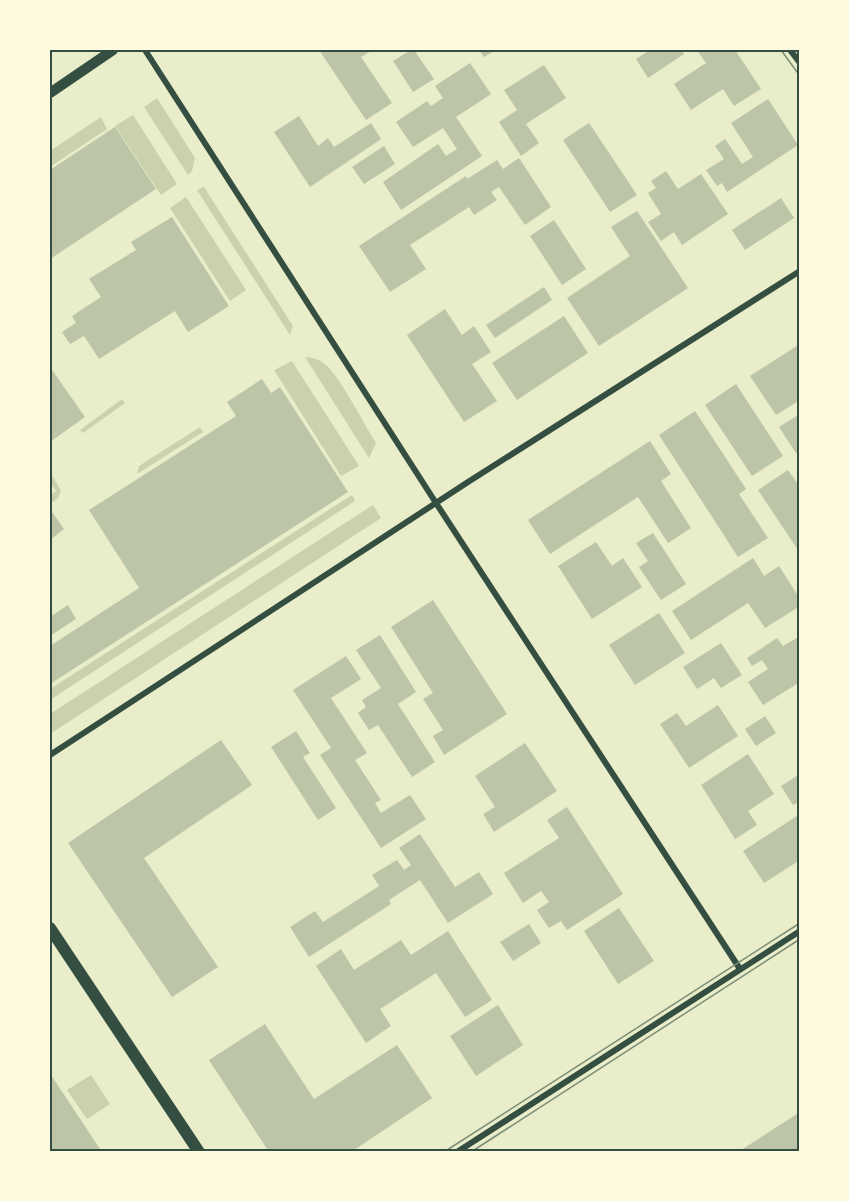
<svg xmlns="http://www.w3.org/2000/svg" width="849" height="1201" font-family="'Fira Sans',sans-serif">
  <rect width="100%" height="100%" fill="#e9edc9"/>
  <path fill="#cad2ad" d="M157 98 195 158 192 171 188 175 144 107Z
    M133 115 177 184 161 195 115 126Z
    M101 117 107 129 50 167V151Z
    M204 187 293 326 290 335 197 190Z
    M186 197 246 290 230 301 170 208Z
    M305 357C313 357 321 360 327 366 341 379 364 424 376 443L369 458Z
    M292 361 359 466 341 476 274 370Z
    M122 399 125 403 83 433 80 430Z
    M200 427 203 432 137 474 139 466Z
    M50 472 61 491 58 498 50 504V496L56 491 50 482Z
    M352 495 355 501 50 700V689Z
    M373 505 381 518 50 734V714Z
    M91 1075 110 1104 87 1119 67 1090Z"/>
  <path fill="#bcc5a7" d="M319 50H373L361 57 392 103 366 120Z
    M411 50H414L434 79 413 92 393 61Z
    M479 50H496L484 57Z
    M650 50H682L684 54 648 78 636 59Z
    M697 50H735L761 89 734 106 723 89 691 110 674 84 706 63Z
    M470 63 491 94 456 117 482 156 401 210 383 182 438 144 446 156 457 149 443 128 413 147 396 122 427 101 431 106 443 98 435 86Z
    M544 65 566 98 526 124 539 143 521 156 499 122 517 110 504 90Z
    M768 99 798 145 727 192 722 183 717 186 706 170 724 159 715 146 725 139 742 164 753 157 731 123Z
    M299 116 318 146 328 138 334 147 371 123 381 139 310 187 274 132Z
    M589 123 637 195 610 212 563 140Z
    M115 127 156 189 50 259V170Z
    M384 146 395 164 364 184 352 167Z
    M519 158 551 207 525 225 499 187 491 192 497 200 474 215 469 207 410 245 426 269 390 292 359 246 466 176 467 179 497 160 503 169Z
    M666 171 678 189 701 174 728 214 682 245 674 232 661 241 648 222 661 214 648 193 656 188 651 181Z
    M781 198 794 218 745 250 732 230Z
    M637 211 688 288 599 346 567 298 630 256 611 227Z
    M172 217 229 306 188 332 175 311 99 359 84 336 70 344 62 332 76 323 72 316 101 297 89 279 136 250 131 242Z
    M554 220 586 269 562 285 530 236Z
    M544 287 552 300 495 338 486 325Z
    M445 309 462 335 474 326 491 352 472 364 497 401 464 422 407 335Z
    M564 316 588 353 517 400 492 363Z
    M800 344V400L776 415 750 376Z
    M50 367 85 417 50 442Z
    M262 379 271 393 280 387 348 492 50 684V646L139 588 89 510 236 416 227 402Z
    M736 384 783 456 752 476 705 405Z
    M695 411 746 489 739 494 768 538 738 557 659 435Z
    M800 414V451L796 453 779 427Z
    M650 441 671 474 661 481 691 528 668 543 638 497 550 554 528 520Z
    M788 470 800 487V553L758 490Z
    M50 509 64 529 50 540Z
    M653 533 686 584 661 600 639 567 648 561 636 543Z
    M596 542 612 566 623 558 642 587 592 619 558 566Z
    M753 558 764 576 779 566 800 599V606L765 628 748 603 691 640 672 611Z
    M433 600 507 714 444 755 433 736 443 730 423 699 433 693 391 627Z
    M68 605 76 619 50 636V617Z
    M659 613 685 653 635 685 609 645Z
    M380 635 416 692 398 704 435 762 412 777 378 725 369 730 358 713 366 707 362 700 381 688 356 650Z
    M800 636V682L763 705 748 682 768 669 762 660 752 666 747 658 777 638 783 646Z
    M721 643 742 675 721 688 714 678 697 689 683 667Z
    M346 656 361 679 331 698 367 753 355 760 381 800 375 803 381 813 410 795 426 819 381 848 320 755 331 748 293 690Z
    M718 705 738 736 689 768 660 724 677 713 686 726Z
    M765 716 776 733 756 746 745 729Z
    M296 731 310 753 303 757 336 808 318 820 271 747Z
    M221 740 252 785 144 858 218 967 172 997 68 843Z
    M525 743 557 791 494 832 483 814 495 807 475 776Z
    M748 754 774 794 748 811 757 825 735 839 701 785Z
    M800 774V801L793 805 781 786Z
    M567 807 623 894 567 930 561 921 549 928 537 910 549 902 541 891 523 903 504 873 559 838 547 820Z
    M800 814V860L764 883 743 851Z
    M420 834 455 887 479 872 493 894 448 923 420 880 389 900 391 904 309 957 290 927 315 911 323 922 379 886 372 875 397 860 404 870 411 865 399 848Z
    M619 908 654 961 618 984 584 931Z
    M529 924 541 943 513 961 500 942Z
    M448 931 492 1000 465 1017 436 973 380 1009 391 1026 366 1043 316 966 341 949 354 970 401 940 411 955Z
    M498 1005 523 1045 476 1076 450 1036Z
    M265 1024 314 1099 397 1045 432 1098 351 1152H269L209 1060Z
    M50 1072 53 1078 102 1152H50Z
    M800 1112V1152H738Z"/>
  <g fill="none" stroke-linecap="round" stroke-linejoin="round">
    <path stroke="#344e41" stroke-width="6" d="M145 50 436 503 740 969
      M790 50 800 63
      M50 755 468 482 800 271
      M457 1152 800 931"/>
    <path stroke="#344e41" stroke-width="10" d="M50 93 113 50"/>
    <path stroke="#344e41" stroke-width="12" d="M50 928 199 1152"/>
    <path stroke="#7c8e77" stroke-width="1.5" d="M781 50 800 76
      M799 50H800
      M444 1152 800 923
      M471 1152 800 939"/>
  </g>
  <rect width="849" height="1201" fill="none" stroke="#fefae0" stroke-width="102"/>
  <rect x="51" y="51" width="747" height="1099" fill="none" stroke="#344e41" stroke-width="2"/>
</svg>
